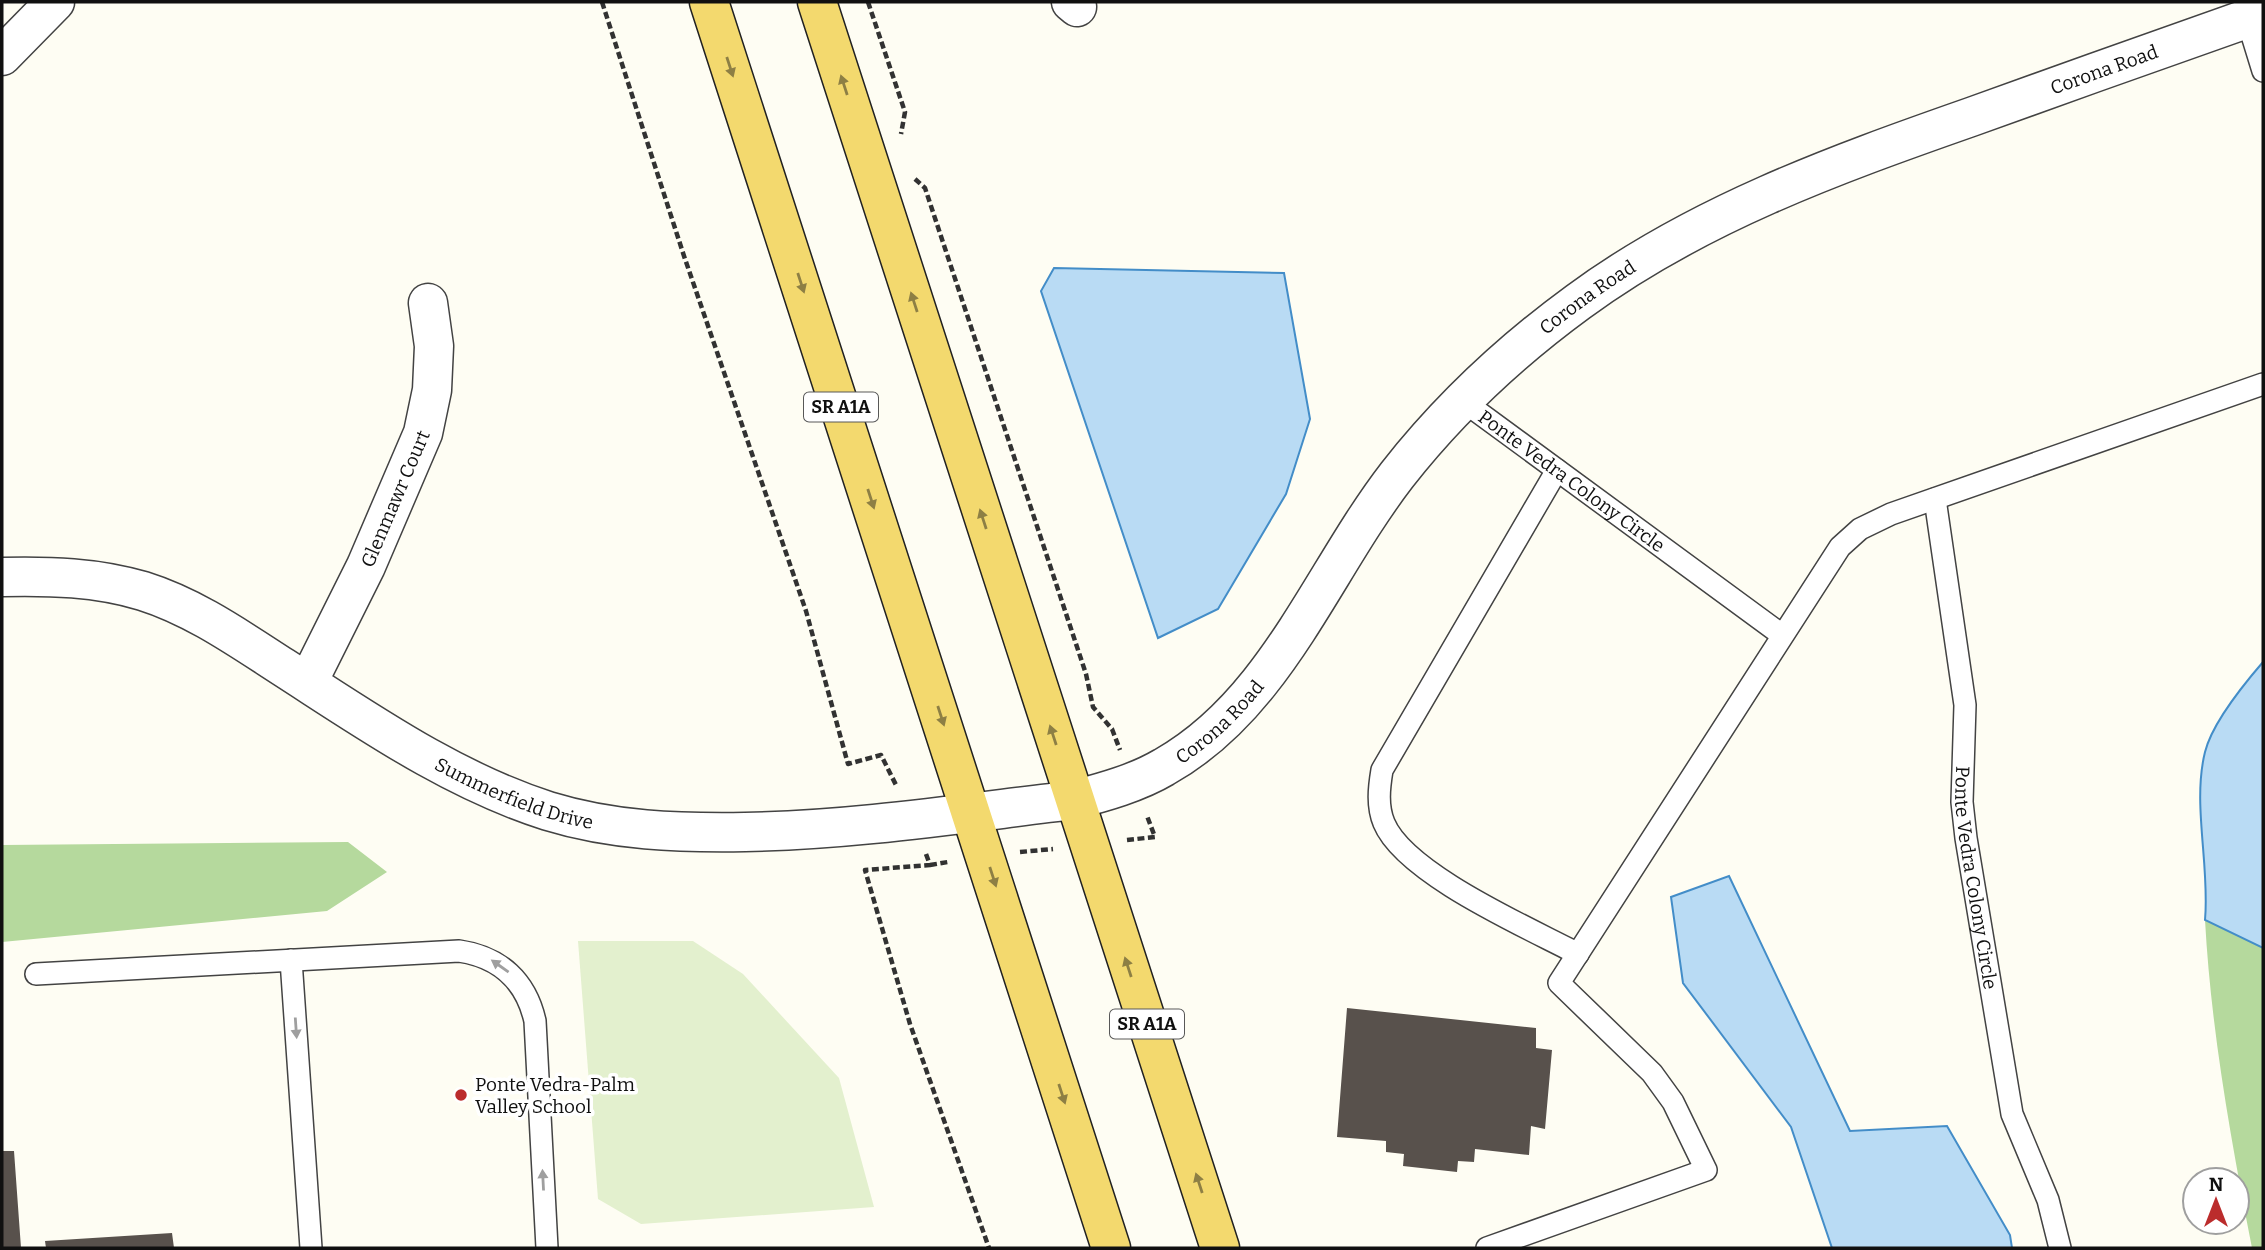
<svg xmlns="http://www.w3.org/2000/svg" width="2265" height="1250" font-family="Bitter,serif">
  <rect width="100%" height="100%" fill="#fefdf3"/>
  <path fill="#b5d99d" d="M348 842 387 872 327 911 2 942V845Z
    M2205 920 2263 948V1248H2252C2231 1140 2211 1030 2205 920Z"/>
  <path fill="#e3f0ce" d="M578 941H693L743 974 839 1078 874 1207 641 1224 598 1199Z"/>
  <path fill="#b9dbf4" stroke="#438dc8" stroke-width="2" d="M1054 268 1284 273 1310 419 1286 494 1218 609 1158 638 1041 291Z
    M2263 662V948L2205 920C2210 866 2192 804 2205 752 2212 724 2244 684 2263 662Z
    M1729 876 1850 1131 1947 1126 2010 1235 2012 1248H1832L1791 1127 1683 983 1671 897Z"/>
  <path fill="#58514c" d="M1347 1008 1536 1028V1048L1552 1050 1545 1129 1531 1126 1529 1155 1475 1149 1474 1162 1458 1161 1457 1172 1403 1166 1404 1154 1386 1152V1141L1337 1137Z
    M2 1151H14L21 1248H2Z
    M172 1233 174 1248H46L45 1241Z"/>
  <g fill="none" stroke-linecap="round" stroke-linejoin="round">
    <defs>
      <g id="service">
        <path d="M2247 19 2263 71"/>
        <path id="s1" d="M1463 401 1782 635"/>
        <path d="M1557 470 1382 770C1379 788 1377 806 1384 823 1405 874 1529 928 1578 954"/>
        <path id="s2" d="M1935 499 1965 705 1962 802 1966 838 2012 1114 2048 1200 2060 1248"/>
        <path d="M291 960 311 1248"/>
        <path d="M36 974 459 951C500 957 526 981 535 1021L547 1248"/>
        <path d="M1487 1248 1706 1170 1673 1102 1652 1073 1559 983 1840 547 1860 529 1891 514 2263 384"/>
      </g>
      <g id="minor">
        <path d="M1071 2 1077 7"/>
        <path d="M2 56 55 2"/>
        <path id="s3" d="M2 577C50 576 96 577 143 591 194 607 238 638 283 667 367 721 451 780 548 811 613 831 678 833 745 832 856 830 964 813 1074 800"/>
        <path id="s4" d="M308 682 366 566 423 433 432 390 434 346 428 303"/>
      </g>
      <g id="tertiary">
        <path id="s5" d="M1074 800C1104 792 1137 783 1164 767 1276 704 1322 572 1397 475 1448 410 1511 351 1578 302 1696 215 1834 165 1971 117 2068 82 2166 47 2263 13"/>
      </g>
      <path id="primary" d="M709 2 1111 1248
        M817 2 1220 1248"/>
    </defs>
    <use href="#service" stroke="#434343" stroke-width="24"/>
    <use href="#minor" stroke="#434343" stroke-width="41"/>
    <use href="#tertiary" stroke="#434343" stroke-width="41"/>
    <use href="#primary" stroke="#212121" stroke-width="41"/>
    <path stroke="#323232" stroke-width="4.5" stroke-dasharray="7 3.5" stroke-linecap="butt" d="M602 2 684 256 806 611 848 764 881 755 896 785
      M868 2 905 112 901 134
      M915 179 925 188 1086 674 1093 707 1112 729 1120 750
      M1127 840 1155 837 1147 816
      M1020 852 1053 849
      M926 854 930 865 865 870 910 1024 989 1248
      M930 865 948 862"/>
    <use href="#service" stroke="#fff" stroke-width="21"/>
    <use href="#minor" stroke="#fff" stroke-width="38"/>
    <use href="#tertiary" stroke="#fff" stroke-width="38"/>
    <use href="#primary" stroke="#f3d96e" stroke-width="38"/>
  </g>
  <defs><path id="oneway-solid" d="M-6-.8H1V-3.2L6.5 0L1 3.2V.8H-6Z" transform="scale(1.75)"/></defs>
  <g fill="#8d7f44">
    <use href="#oneway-solid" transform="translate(730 67) rotate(72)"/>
    <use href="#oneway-solid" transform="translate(844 85) rotate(-108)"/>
    <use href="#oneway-solid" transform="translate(801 283) rotate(72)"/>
    <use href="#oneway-solid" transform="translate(914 302) rotate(-108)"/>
    <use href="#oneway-solid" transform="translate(871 499) rotate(72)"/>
    <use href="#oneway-solid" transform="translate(983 519) rotate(-108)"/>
    <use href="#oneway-solid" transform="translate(941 716) rotate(72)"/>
    <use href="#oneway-solid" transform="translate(1053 735) rotate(-108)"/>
    <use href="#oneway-solid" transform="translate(993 877) rotate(72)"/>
    <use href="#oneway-solid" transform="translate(1128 967) rotate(-108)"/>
    <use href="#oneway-solid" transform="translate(1062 1094) rotate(72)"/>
    <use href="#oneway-solid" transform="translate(1199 1183) rotate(-108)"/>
  </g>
  <g fill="#9f9f9f">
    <use href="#oneway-solid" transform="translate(500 966) rotate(-145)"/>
    <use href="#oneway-solid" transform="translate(296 1028) rotate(86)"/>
    <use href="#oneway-solid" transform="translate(543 1180) rotate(-93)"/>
  </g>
  <circle fill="#bb2c2c" stroke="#fff" stroke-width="2.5" cx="461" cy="1095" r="7"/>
  <g text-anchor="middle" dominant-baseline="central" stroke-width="7" stroke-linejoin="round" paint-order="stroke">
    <g fill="#fff" stroke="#585858" stroke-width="2">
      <rect x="804" y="392.5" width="74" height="29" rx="5"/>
      <rect x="1110" y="1009.5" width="74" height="29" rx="5"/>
    </g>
    <g font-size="18" font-weight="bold" fill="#101010">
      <text x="841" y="407">SR A1A</text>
      <text x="1147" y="1024">SR A1A</text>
    </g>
    <g font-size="19" fill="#101010" stroke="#fff">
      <text stroke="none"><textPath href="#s5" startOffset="1302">Corona Road</textPath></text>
      <text stroke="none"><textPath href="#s5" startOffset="735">Corona Road</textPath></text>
      <text stroke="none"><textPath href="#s1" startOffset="135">Ponte Vedra Colony Circle</textPath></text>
      <text stroke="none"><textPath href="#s4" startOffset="203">Glenmawr Court</textPath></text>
      <text stroke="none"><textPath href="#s5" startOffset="168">Corona Road</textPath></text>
      <text stroke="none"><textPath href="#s3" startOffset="567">Summerfield Drive</textPath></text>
      <text stroke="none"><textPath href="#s2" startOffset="382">Ponte Vedra Colony Circle</textPath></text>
    </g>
    <g font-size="19" fill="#101010" stroke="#fff" text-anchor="start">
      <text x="475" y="1084">Ponte Vedra-Palm<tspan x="475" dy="22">Valley School</tspan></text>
    </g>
  </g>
  <rect width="2265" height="1250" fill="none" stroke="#101010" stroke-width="7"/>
  <g transform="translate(2216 1201)"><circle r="33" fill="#ffffff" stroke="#9f9f9f" stroke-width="2"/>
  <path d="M0-5L12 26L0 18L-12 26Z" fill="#bb2c2c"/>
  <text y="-10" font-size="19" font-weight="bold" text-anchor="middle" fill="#101010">N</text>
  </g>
</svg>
